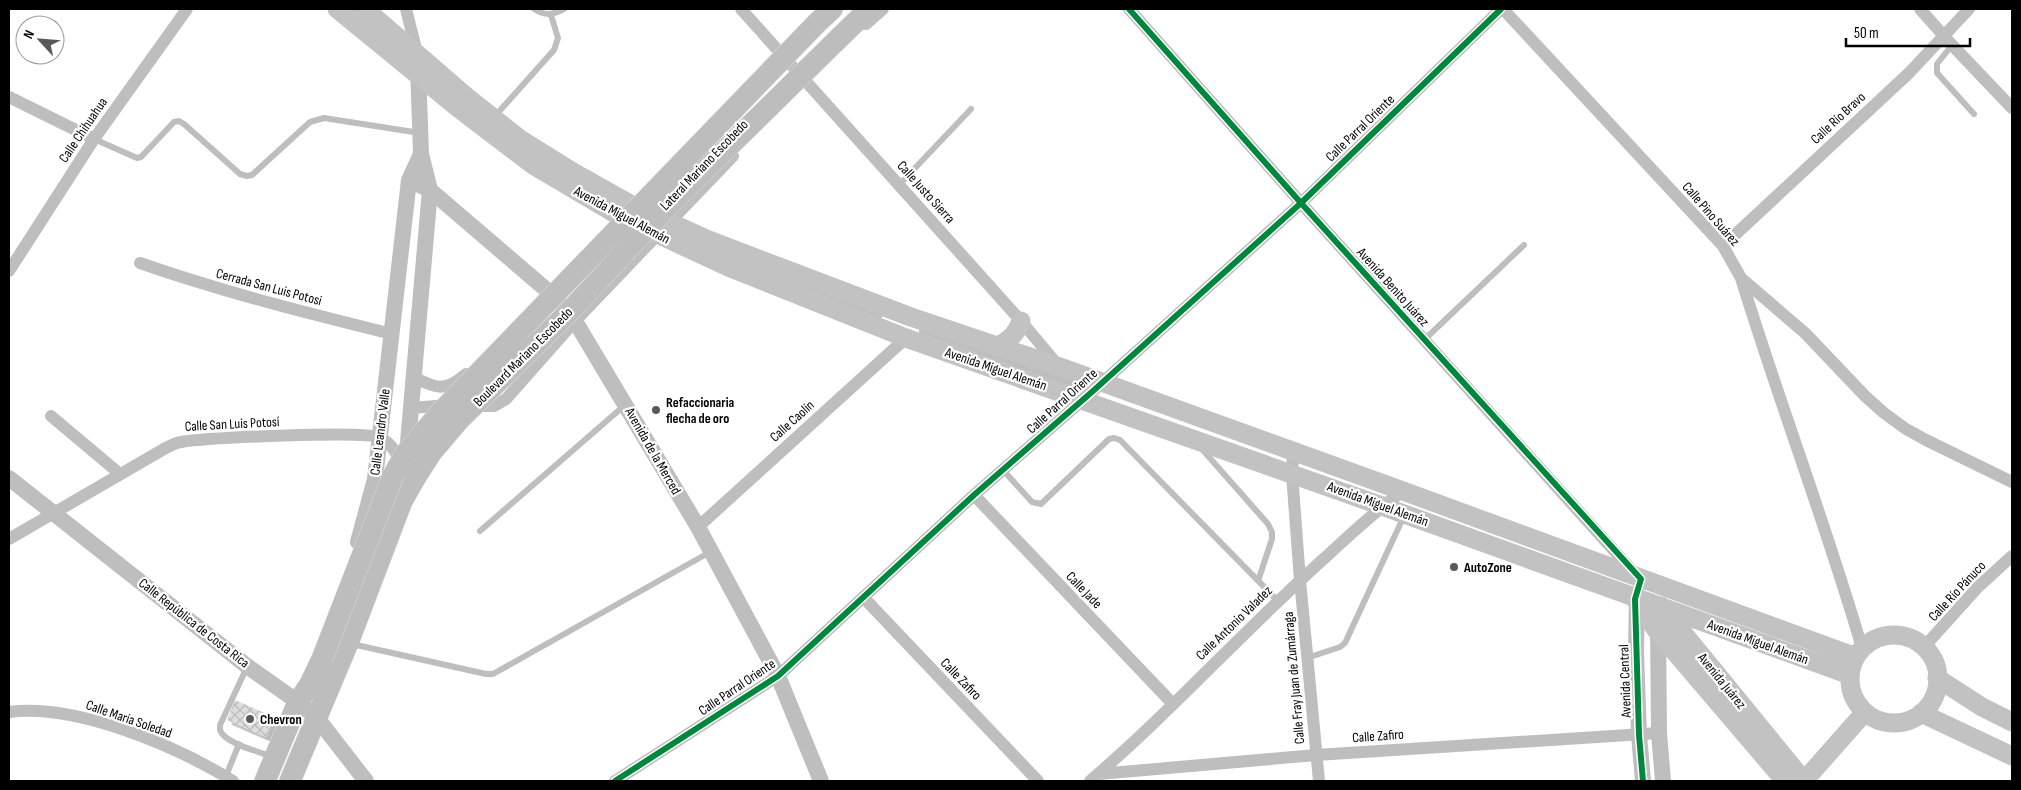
<svg xmlns="http://www.w3.org/2000/svg" width="2021" height="790" font-family="'Sofia Sans Condensed',sans-serif">
  <defs>
    <pattern id="building-cross-hatch" width="8" height="8" patternUnits="userSpaceOnUse" patternTransform="scale(1.25)"><rect width="8" height="8" fill="#ddd"/><path d="M0 0l8 8M0 8l8-8" fill="none" stroke="#bcbcbc"/></pattern>
    <filter id="shadow"><feDropShadow dx="4.5" dy="4.5" stdDeviation="0" flood-color="#0004"/></filter>
  </defs>
  <rect width="100%" height="100%" fill="#fff"/>
  <path fill="url(#building-cross-hatch)" filter="url(#shadow)" d="M235 700 274 717 266 737 227 720Z"/>
  <g fill="none" stroke-linecap="round" stroke-linejoin="round">
    <defs>
      <path id="primary" d="M817 23 832 9
        M835 42 869 9
        M265 781 298 702 310 684 322 659
        M290 781 348 643 402 501 415 478"/>
    </defs>
    <use href="#primary" stroke="#dbdbdb" stroke-width="22"/>
    <path stroke="#bebebe" stroke-width="6" d="M352 9 362 17
      M534 9C545 16 553 15 564 9
      M1952 45 1937 64V73L1974 114
      M495 116 554 50 558 38 551 15
      M94 139 137 158 141 157 174 122 179 121 184 124 240 174 247 176 252 175 310 122 324 118 420 133
      M899 185 971 109
      M761 270 880 315
      M922 331 1093 391
      M1424 340 1524 245
      M1201 448 1268 524 1272 532V539L1258 581
      M1003 470 1032 502 1041 504 1109 439 1114 438 1120 440 1278 601
      M480 531 625 405
      M352 644 486 674H493L710 552
      M1307 658 1340 647 1345 643 1404 516
      M247 667 220 725V730C224 743 260 752 273 757
      M226 776 239 744"/>
    <path stroke="#bebebe" stroke-width="12" d="M406 9 417 53
      M741 9 1021 321 1072 382 1084 399
      M1129 9 1301 203 1636 575
      M1503 9 1723 246 1741 278 1805 333 1865 396 1884 413 1906 429 1926 440 2012 482
      M1920 9 1952 45 2012 108
      M866 24 883 9
      M9 97 94 139
      M1723 246 1909 73 1969 9
      M140 263C223 292 307 313 392 334
      M9 271 94 139 187 9
      M1741 278C1779 402 1826 524 1862 648
      M414 377C436 389 446 392 466 374
      M471 406H494L506 399 575 321 733 156
      M412 408 448 405
      M51 416 120 474
      M1293 452 1292 474 1300 580 1319 781
      M974 495 1173 704
      M698 527 906 338
      M9 539 157 453C164 449 173 443 181 442 206 438 366 430 381 438 392 444 398 455 400 466
      M863 597 1038 781
      M1924 647 1978 587 2012 556
      M9 712C76 703 176 746 233 781
      M1099 774 1316 755 1659 733
      M615 781 778 676 974 495 1093 391 1301 203 1501 9
      M1090 781C1173 710 1246 628 1328 555 1352 533 1376 510 1403 491"/>
    <path stroke="#bebebe" stroke-width="16" d="M409 180 430 190 549 292 575 321 698 527 778 676 821 781
      M407 454 430 190 421 154 418 66
      M9 478 247 666 298 702 317 718 366 781
      M358 542 375 479 409 180 421 154
      M1637 594 1636 652 1639 735 1643 781
      M1658 624 1659 733 1663 781"/>
    <path stroke="#c2c2c2" stroke-width="19" d="M337 9 458 108 533 165 621 217 728 267 906 338 1382 506 1850 675
      M365 9 468 98 520 139 573 172 632 205 706 239 911 317 1060 367 1403 491 1856 657
      M996 347C1008 341 1016 335 1021 321
      M1635 599 1657 631 1785 781
      M1661 606 1804 781
      M1850 679a44 44 0 1 1 88 0a44 44 0 1 1-88 0Z
      M1937 678 1982 707 2012 722
      M1921 713 2012 756
      M1804 781 1865 712"/>
    <use href="#primary" stroke="#bdbdbd" stroke-width="21"/>
    <defs>
      <path id="primary-bridge" d="M415 478 431 453 459 420 572 309 664 210 835 42
        M322 659 393 476 405 454 439 414 817 23"/>
    </defs>
    <use href="#primary-bridge" stroke="#dbdbdb" stroke-width="22" stroke-linecap="butt"/>
    <use href="#primary-bridge" stroke="#bdbdbd" stroke-width="21"/>
    <defs>
      <path id="cycleway" d="M1129 9 1301 203 1641 579 1635 599 1639 735 1643 781
        M615 781 778 676 974 495 1093 391 1301 203 1501 9"/>
    </defs>
    <use href="#cycleway" stroke="#fff" stroke-width="9"/>
    <use href="#cycleway" stroke="#00873e" stroke-width="6"/>
  </g>
  <g fill="#595959" stroke="#fff" stroke-width="2">
    <circle cx="656" cy="410" r="5"/>
    <circle cx="1454" cy="567" r="5"/>
    <circle cx="250" cy="719" r="5"/>
  </g>
  <g text-anchor="middle" dominant-baseline="central" stroke-width="4.5" stroke-linejoin="round" paint-order="stroke">
    <g font-size="14" fill="#000" stroke="#fff">
      <text transform="translate(1838 118) rotate(-43)">Calle Río Bravo</text>
      <text transform="translate(1360 128) rotate(-44)">Calle Parral Oriente</text>
      <text transform="translate(83 130) rotate(-56)">Calle Chihuahua</text>
      <text transform="translate(704 165) rotate(-46)">Lateral Mariano Escobedo</text>
      <text transform="translate(926 192) rotate(48)">Calle Justo Sierra</text>
      <text transform="translate(1711 214) rotate(49)">Calle Pino Suárez</text>
      <text transform="translate(622 215) rotate(28)">Avenida Miguel Alemán</text>
      <text transform="translate(269 287) rotate(15)">Cerrada San Luis Potosi</text>
      <text transform="translate(1393 287) rotate(48)">Avenida Benito Juárez</text>
      <text transform="translate(523 357) rotate(-45)">Boulevard Mariano Escobedo</text>
      <text transform="translate(996 369) rotate(19)">Avenida Miguel Alemán</text>
      <text transform="translate(1062 401) rotate(-42)">Calle Parral Oriente</text>
      <text transform="translate(792 421) rotate(-42)">Calle Caolín</text>
      <text transform="translate(232 424) rotate(-3)">Calle San Luis Potosí</text>
      <text transform="translate(380 432) rotate(-83)">Calle Leandro Valle</text>
      <text transform="translate(653 451) rotate(60)">Avenida de la Merced</text>
      <text transform="translate(1378 504) rotate(20)">Avenida Miguel Alemán</text>
      <text transform="translate(1084 590) rotate(46)">Calle Jade</text>
      <text transform="translate(1957 591) rotate(-47)">Calle Río Pánuco</text>
      <text transform="translate(194 623) rotate(38)">Calle República de Costa Rica</text>
      <text transform="translate(1234 623) rotate(-44)">Calle Antonio Valadez</text>
      <text transform="translate(1758 642) rotate(20)">Avenida Miguel Alemán</text>
      <text transform="translate(1294 678) rotate(-95)">Calle Fray Juan de Zumárraga</text>
      <text transform="translate(961 679) rotate(46)">Calle Zafiro</text>
      <text transform="translate(1625 681) rotate(-92)">Avenida Central</text>
      <text transform="translate(1722 681) rotate(51)">Avenida Juárez</text>
      <text transform="translate(737 687) rotate(-34)">Calle Parral Oriente</text>
      <text transform="translate(129 719) rotate(19)">Calle María Soledad</text>
      <text transform="translate(1378 736) rotate(-4)">Calle Zafiro</text>
    </g>
    <g font-size="14" font-weight="bold" fill="#000" stroke="#fff" text-anchor="start">
      <text x="666" y="402">Refaccionaria<tspan x="666" dy="16">flecha de oro</tspan></text>
      <text x="1464" y="567">AutoZone</text>
      <text x="260" y="719">Chevron</text>
    </g>
  </g>
  <rect width="2021" height="790" fill="none" stroke="#000000" stroke-width="20"/>
  <g transform="translate(40 40) rotate(296)"><circle r="24" fill="#ffffff" stroke="#999999"/>
  <path d="M0-4L9 19L0 12L-9 19Z" fill="#595959"/>
  <text y="-8" font-size="14" font-weight="bold" text-anchor="middle" fill="#000000">N</text>
  </g>
  <path d="M1846 38v8h124v-8" fill="none" stroke="#000000" stroke-width="2.5"/>
  <text x="1854" y="38" font-size="15" fill="#000000" stroke="#ffffff" stroke-width="4" paint-order="stroke">50 m</text>
</svg>
